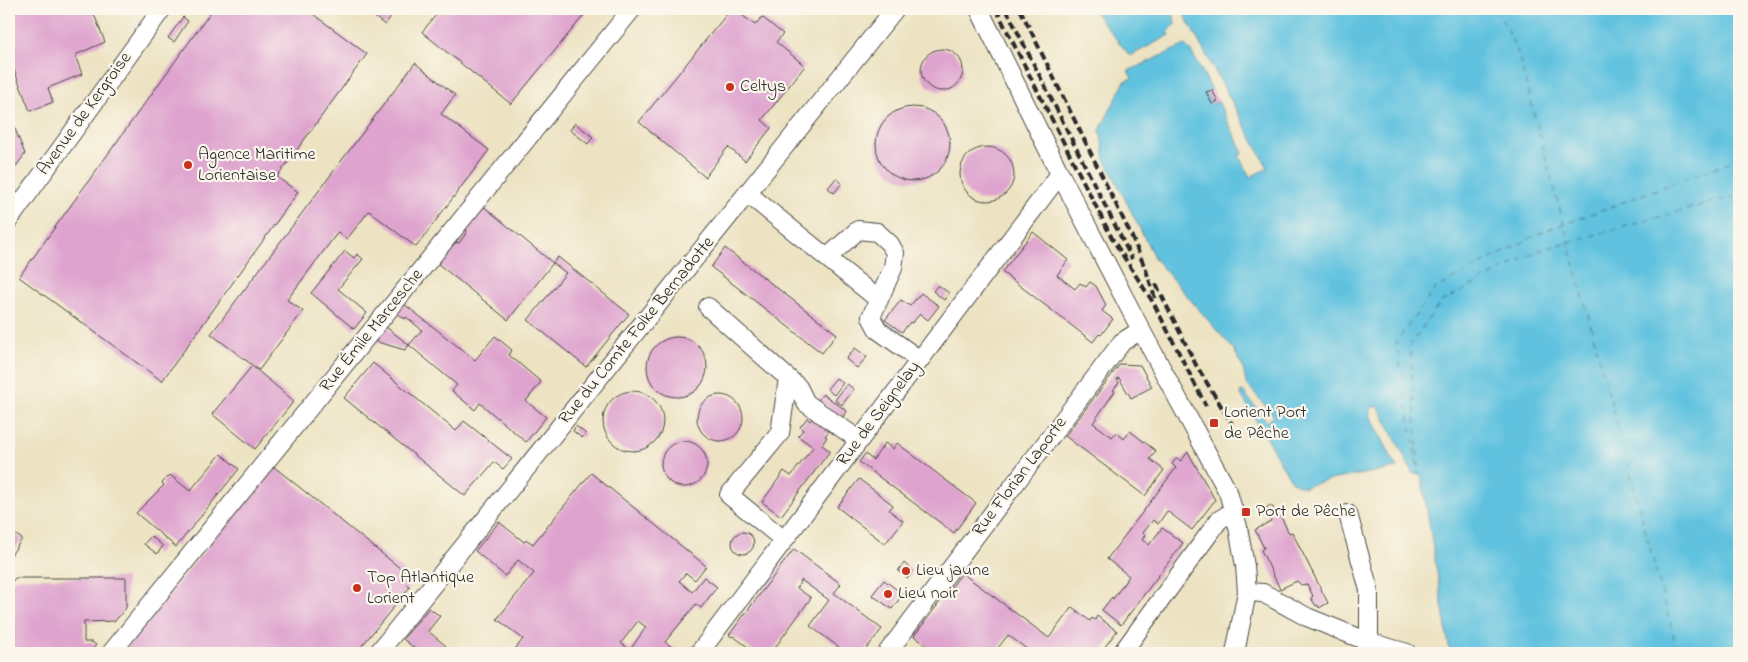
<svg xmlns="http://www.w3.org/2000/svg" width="1748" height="662" font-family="'Indie Flower',sans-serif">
  <rect width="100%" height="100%" fill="#fbf7ec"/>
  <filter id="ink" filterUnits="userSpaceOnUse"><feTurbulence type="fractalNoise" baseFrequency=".02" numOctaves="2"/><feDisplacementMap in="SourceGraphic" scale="10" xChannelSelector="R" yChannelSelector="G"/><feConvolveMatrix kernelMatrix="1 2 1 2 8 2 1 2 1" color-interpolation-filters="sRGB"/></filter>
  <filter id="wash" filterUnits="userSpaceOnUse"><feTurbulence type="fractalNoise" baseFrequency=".0096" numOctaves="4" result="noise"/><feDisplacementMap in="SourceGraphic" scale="20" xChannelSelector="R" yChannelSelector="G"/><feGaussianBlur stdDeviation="1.12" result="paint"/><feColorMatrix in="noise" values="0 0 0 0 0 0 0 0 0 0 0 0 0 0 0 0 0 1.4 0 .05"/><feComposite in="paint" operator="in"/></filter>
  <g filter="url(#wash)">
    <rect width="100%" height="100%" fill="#ede3c3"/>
    <path fill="#61c2df" stroke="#467685" d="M1092 9H1170L1174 16 1175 25 1168 31 1170 35 1130 56Z
      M1181 9H1739V653H1450L1421 474H1413L1379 407H1373L1369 413 1397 468 1324 481 1304 487 1292 482 1240 393 1243 391 1267 422 1274 416 1246 383 1243 368 1234 350 1155 259 1105 159 1100 130 1125 81 1132 78 1128 71 1185 45 1191 51 1212 90 1206 92 1212 104 1218 101 1243 153 1239 156 1250 177 1268 168Z"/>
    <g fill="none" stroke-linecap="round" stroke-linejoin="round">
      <path stroke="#3b5861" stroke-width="1" stroke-dasharray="6 5" stroke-linecap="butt" d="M1497 9 1518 53 1678 653
        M1419 468 1410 345 1441 302 1540 250 1739 195
        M1419 476 1396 342 1436 288 1542 232 1739 159"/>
    </g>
    <g id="blocks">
      <path fill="#dea3ce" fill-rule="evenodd" d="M9 9H92L105 42 75 55 82 74 48 88 53 102 30 111 9 57Z
        M213 9H306L367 54 277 177 298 192 162 381 19 277Z
        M364 9H396L385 25Z
        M441 9H589L511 104 422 32Z
        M731 9H734L755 25 762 17 783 34 776 42 805 66 762 120 771 128 745 161 728 147 705 177 639 122Z
        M183 17 188 21 174 42 168 38Z
        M921 70a21 21 0 1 1 42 0a21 21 0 1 1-42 0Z
        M415 63 455 95 441 114 489 150 416 247 369 211 347 239 338 232 287 300 303 311 259 370 211 334Z
        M1212 90 1218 101 1212 104 1206 92Z
        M876 144a37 37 0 1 1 74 0a37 37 0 1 1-74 0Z
        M9 114 25 154 9 176Z
        M575 123 593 137 588 144 570 130Z
        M960 174a27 27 0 1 1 54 0a27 27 0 1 1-54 0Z
        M836 178 842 183 834 193 828 188Z
        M483 206 553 263 508 320 437 263 455 242 459 243 467 232 466 228Z
        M1033 232 1068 260 1057 275 1075 289 1080 283 1086 287 1090 282 1096 286 1106 305 1102 311 1113 319 1101 335 1099 334 1093 342 1002 272Z
        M725 248 837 334 822 353 711 267Z
        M345 251 354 258 357 254 363 259 338 289 367 313 354 329 311 293Z
        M558 257 629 314 586 367 528 320 566 273 553 263Z
        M938 285 949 293 944 300 933 291Z
        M921 293 939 306 928 320 920 314 912 323 910 322 902 332 885 320 901 300 910 306Z
        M404 304 475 360 495 336 512 350 509 355 541 382 526 401 546 417 526 442 480 403 475 410 452 391 457 385 409 345 405 350 374 341 386 327 409 345 422 330 406 317 405 319 397 313Z
        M647 367a30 30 0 1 1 60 0a30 30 0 1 1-60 0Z
        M855 348 867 357 857 368 846 359Z
        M373 363 456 431 464 421 512 459 503 469 494 462 465 496 344 398Z
        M1120 364 1140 365 1152 387 1131 398 1119 378 1117 379 1119 383 1113 390 1115 391 1093 423 1112 437 1116 432 1124 439 1130 431 1156 451 1150 459 1164 470 1145 496 1065 436Z
        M252 366 294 401 255 449 212 414Z
        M836 378 843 383 834 395 827 389Z
        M847 384 854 389 842 405 835 400Z
        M603 421a30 30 0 1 1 60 0a30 30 0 1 1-60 0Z
        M823 394 847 411 842 418 818 400Z
        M697 418a23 23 0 1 1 46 0a23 23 0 1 1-46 0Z
        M815 416 831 428 825 436 827 437 822 445 830 451 781 516 762 502 784 471 791 476 813 447 798 436 803 430 800 427 807 418 810 421Z
        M576 426 586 434 582 438 573 431Z
        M661 464a23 23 0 1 1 46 0a23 23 0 1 1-46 0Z
        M885 443 893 449 897 443 976 503 954 533 859 462 865 454 873 460Z
        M1188 452 1215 500 1192 530 1167 511 1158 524 1153 520 1143 533 1145 535 1142 540 1149 545 1162 528 1183 543 1121 625 1102 610 1112 597 1113 599 1129 576 1107 559 1176 468 1172 464 1177 458 1181 461Z
        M221 454 239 469 176 547 136 513 164 485 162 483 170 475 190 491Z
        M273 466 406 573 401 580 410 587 356 653H131L125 649Z
        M591 473 706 566 695 580 686 573 679 581 692 592 704 577 717 587 701 608 696 604 665 642 679 652 677 653H512L523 639 497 619 534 573 518 560 505 576 475 551 499 522 524 542 527 540 533 544ZM638 621 646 627 630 650 621 643Z
        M859 479 893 505 889 510 903 521 885 544 837 507Z
        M1271 505 1282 519 1289 533 1292 532 1328 603 1319 608 1318 605 1316 606 1311 598 1313 596 1307 584 1301 585 1297 581 1280 589 1261 550 1264 548 1255 530 1271 521 1266 508Z
        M9 530 22 539 9 558Z
        M732 543a11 11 0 1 1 22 0a11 11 0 1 1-22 0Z
        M151 536 163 546 157 554 144 544Z
        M794 549 841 584 834 593 882 629 863 653H847L810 626 829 600 801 580 797 588 811 598 771 653H756L733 636 732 637 729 635Z
        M904 563 913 571 908 578 898 571Z
        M962 573 1049 638 1072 607 1090 621 1092 618 1095 620 1097 616 1117 631 1100 653H1032L1008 635 994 653H936L914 636Z
        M15 578H126V608L115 621 84 622V642H92L96 645 89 653H9V585Z
        M884 580 903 594 892 609 872 595Z
        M429 608 440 616 428 631 446 646 440 653H420L403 639Z"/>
    </g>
  </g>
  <g filter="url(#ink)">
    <use href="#blocks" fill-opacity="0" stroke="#484742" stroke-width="1"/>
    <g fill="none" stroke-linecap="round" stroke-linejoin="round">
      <defs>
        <path id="minor" d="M979 9 1060 174 1141 330 1228 492 1238 527 1245 566 1247 592 1235 653
          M747 193 879 300
          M9 220 162 9
          M827 258 858 230 877 232 890 244 895 253 893 268 871 317 878 330 920 360
          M708 307 798 387 806 403 859 440
          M1348 514 1369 590V642
          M784 540 729 495 780 433 788 378
          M1247 592 1263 593 1307 617 1369 642 1407 653
          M111 653 632 9
          M378 653 895 9
          M699 653 1060 174
          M887 653 1122 342 1141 330
          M1122 653 1219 520 1234 511"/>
      </defs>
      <use href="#minor" stroke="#484742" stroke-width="20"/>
      <use href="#minor" stroke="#fff" stroke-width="18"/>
      <path stroke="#2b2b2b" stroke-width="4" stroke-dasharray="8 4" stroke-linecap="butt" d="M996 9 1113 240 1154 304 1206 406
        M1006 9 1132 259
        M1020 9 1132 237 1146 270 1155 298
        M1156 284 1196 365 1232 424"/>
    </g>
  </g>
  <g fill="#c8321e" stroke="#fbf7ec" stroke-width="2">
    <circle cx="730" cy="87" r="5"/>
    <circle cx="188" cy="165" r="5"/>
    <rect x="1209" y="418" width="10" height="10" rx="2.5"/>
    <rect x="1241" y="507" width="10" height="10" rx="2.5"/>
    <circle cx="906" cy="571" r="5"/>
    <circle cx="357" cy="588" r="5"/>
    <circle cx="888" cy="594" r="5"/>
  </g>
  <g text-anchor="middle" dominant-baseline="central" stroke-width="4.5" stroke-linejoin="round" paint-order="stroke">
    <g font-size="18" fill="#2b2b2b" stroke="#fbf7ec" text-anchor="start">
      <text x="740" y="87">Celtys</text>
      <text x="198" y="155">Agence Maritime<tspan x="198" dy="21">Lorientaise</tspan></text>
      <text x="1224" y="413">Lorient Port<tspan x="1224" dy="21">de Pêche</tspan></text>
      <text x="1256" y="512">Port de Pêche</text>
      <text x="916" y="571">Lieu jaune</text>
      <text x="367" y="578">Top Atlantique<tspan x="367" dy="21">Lorient</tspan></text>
      <text x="898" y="594">Lieu noir</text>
    </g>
    <g font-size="18" fill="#2b2b2b" stroke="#fbf7ec">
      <text transform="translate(85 114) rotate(-54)">Avenue de Kergroise</text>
      <text transform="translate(372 331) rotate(-51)">Rue Émile Marcesche</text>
      <text transform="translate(637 331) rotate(-51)">Rue du Comte Folke Bernadotte</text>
      <text transform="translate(879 414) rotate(-53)">Rue de Seignelay</text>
      <text transform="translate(1020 477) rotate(-53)">Rue Florian Laporte</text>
    </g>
  </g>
  <rect width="1748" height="662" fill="none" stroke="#fbf7ec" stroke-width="30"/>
</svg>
